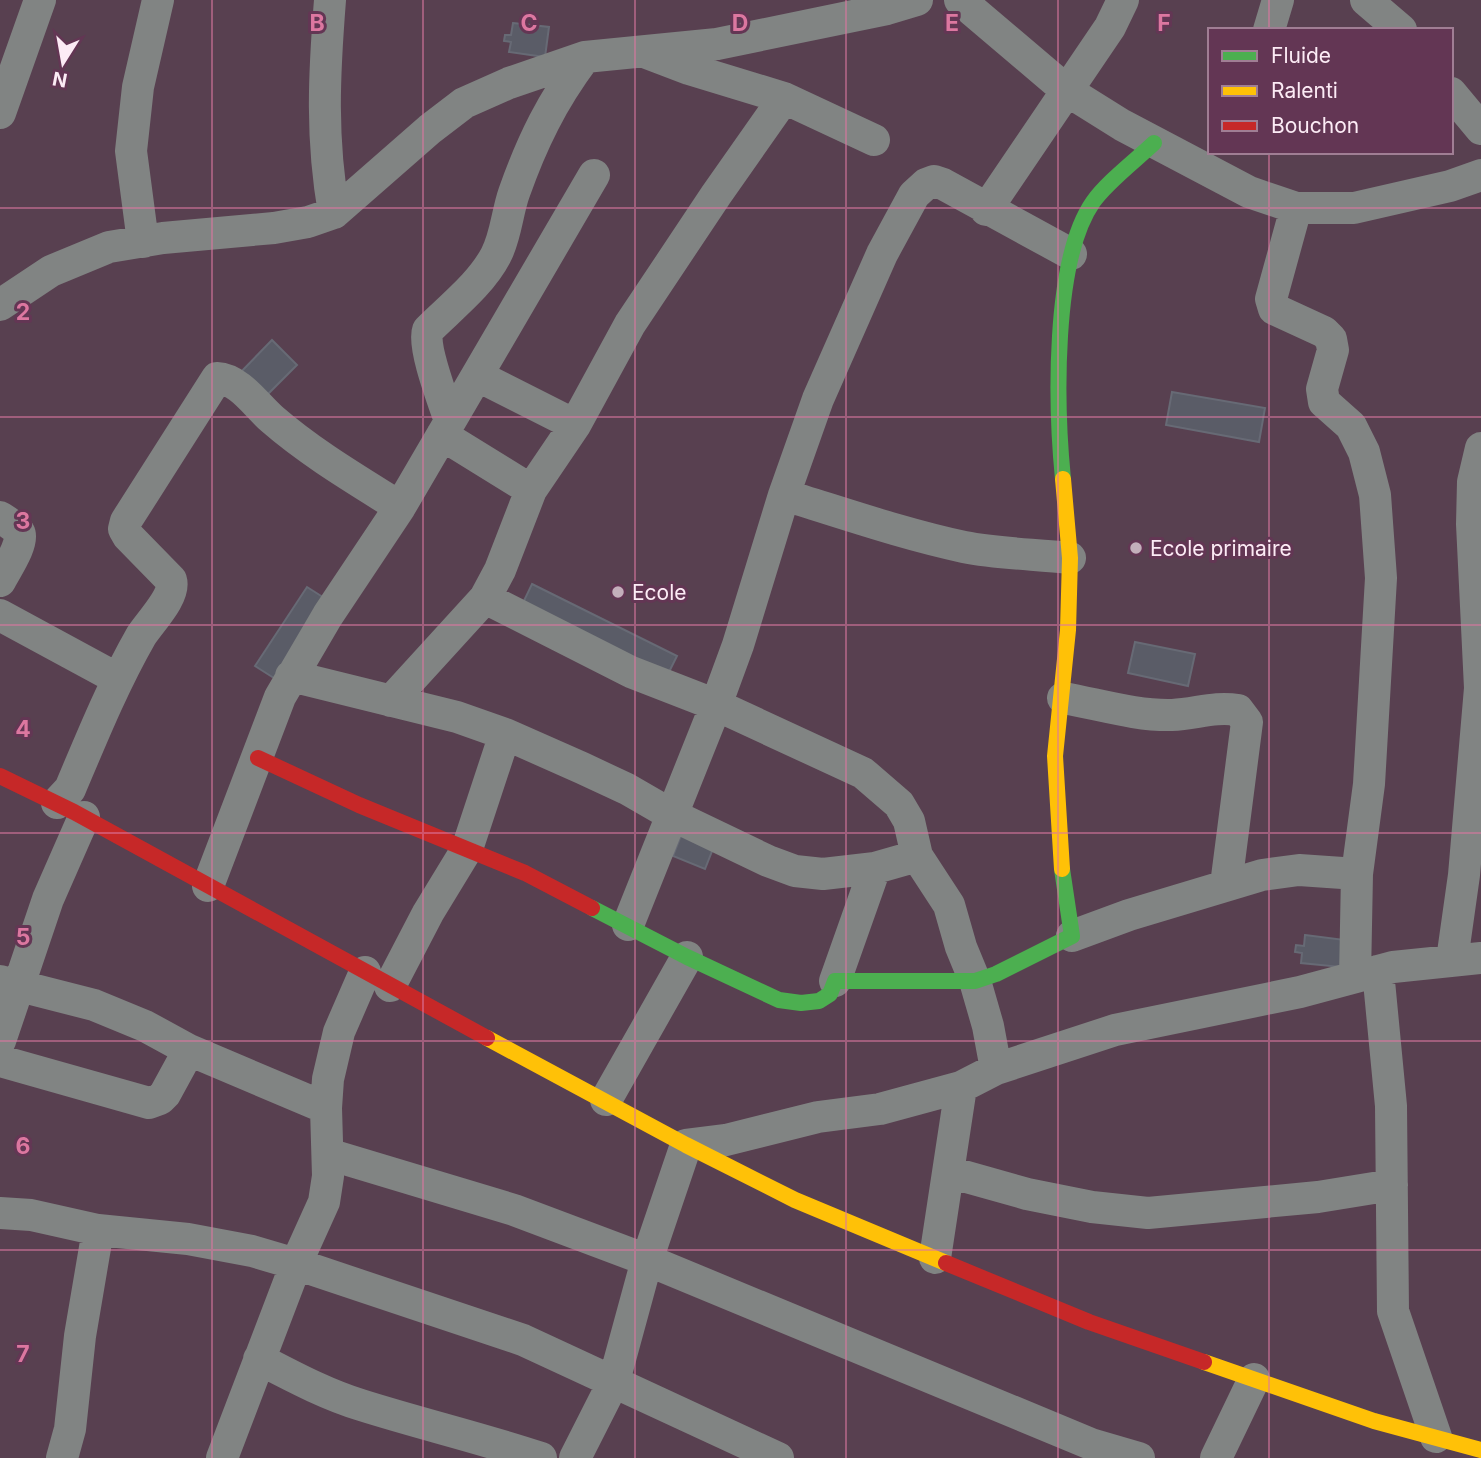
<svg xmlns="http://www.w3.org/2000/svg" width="1481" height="1458" font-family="Inter,sans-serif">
  <rect width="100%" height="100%" fill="#584050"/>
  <path fill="#5a5c67" stroke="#676a75" stroke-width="2" d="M513 23 549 27 545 57 509 52 511 42 504 41 505 35H511Z
    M272 340 297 365 262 400 237 376Z
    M1172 392 1265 408 1259 442 1166 425Z
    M532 584 677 656 665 680 520 609Z
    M307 587 329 601 277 680 255 666Z
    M1135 642 1195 654 1188 686 1128 673Z
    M684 828 716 841 705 869 673 856Z
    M1305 935 1345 940 1341 967 1301 963 1302 953 1295 952 1296 945 1304 946Z"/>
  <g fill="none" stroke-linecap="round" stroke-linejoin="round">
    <path stroke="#818483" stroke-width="32" d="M330 0C324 76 321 138 334 213
      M960 0 1066 90 1122 125 1249 192 1296 208H1354L1450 186 1481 175
      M1366 0 1401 30
      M1269 30 1278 0
      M647 53 689 69 784 98 874 140
      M1451 93 1481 129
      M0 113 40 0
      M1296 208 1271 299 1274 309 1324 332 1331 339 1333 350 1322 389 1324 402 1351 426 1364 452 1375 495 1381 578 1369 784 1357 874 1355 977
      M986 210 1110 27 1123 0
      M143 242 131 151 138 87 158 0
      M0 305 51 271 109 247 163 238 274 228 308 222 334 213 430 129 464 103 509 83 585 57 717 44 887 9 917 0
      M478 376 575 425
      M450 421C444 403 422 346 428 330 451 307 481 284 496 255 506 236 507 213 514 193 532 142 552 101 585 57
      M531 490 575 425 630 324 716 195 784 98
      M784 495C843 513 903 534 964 547 999 554 1035 554 1070 558
      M0 517C6 521 15 526 19 532 25 542 5 571 0 581
      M485 598 631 672 716 705 863 773 899 804 909 821 917 856 949 905 961 947 975 981 988 1026 996 1069
      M0 615 118 679
      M291 676 457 717 505 734 582 768 627 789 672 815 768 861 795 871 823 874 875 868 917 856
      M1063 698C1098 704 1136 716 1172 715 1196 714 1214 706 1238 710L1247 722 1226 885
      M391 701 485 598 500 570 531 490 442 435
      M57 803 70 789C92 737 113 685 141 636 150 622 176 596 171 580L128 536 124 529 126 521 217 378C239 379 256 405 272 419 311 453 357 480 400 507
      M208 886 280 697 328 615 400 507 594 175
      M628 925 716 705 738 645 784 495 818 399 882 254 914 195 926 184 934 181 943 184 1071 254
      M1072 936 1129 915 1262 875 1299 870 1357 874
      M1452 960 1464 875 1480 688 1472 524 1473 482 1481 448
      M1378 971 1391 1106 1393 1311 1436 1437
      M0 981 94 1005 145 1026 189 1050 326 1108
      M835 981 875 868
      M390 986 428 913 467 849 505 734
      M0 1041 48 899 84 817
      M0 1061 149 1103 160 1099 165 1094 189 1050
      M606 1100 687 957
      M328 1154 514 1210 647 1260 1091 1444 1139 1458
      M949 1172 1027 1194 1092 1207 1148 1213 1318 1197 1392 1185
      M0 1213 31 1215 98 1230 188 1239 252 1251 296 1264 523 1340 778 1458
      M935 1258 961 1087
      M259 1359C292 1376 325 1394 361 1405 421 1424 481 1438 541 1458
      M62 1458 70 1429 80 1336 98 1230
      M222 1458 296 1264 324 1202 328 1176 326 1108 328 1079 339 1032 365 972
      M575 1458 614 1381 647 1260 686 1145 726 1140 818 1117 880 1109 961 1087 996 1069 1115 1030 1300 992 1393 967 1481 958
      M1216 1458 1254 1379"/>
    <path stroke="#4caf50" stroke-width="16" d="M1063 479C1056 408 1052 261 1093 202 1106 183 1136 160 1154 143
      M592 908 687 957 779 1000 801 1003 819 1001 830 994 835 981H975L996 974 1072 936 1062 869"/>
    <path stroke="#ffc107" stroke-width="16" d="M1062 869 1055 756 1068 630 1070 558 1063 479
      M487 1038 686 1145 795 1200 946 1263
      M1204 1362 1374 1421 1481 1450"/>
    <path stroke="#c62828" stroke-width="16" d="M258 758 359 805 525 873 592 908
      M0 776 74 812 487 1038
      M946 1263 1089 1322 1204 1362"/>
  </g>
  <path fill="none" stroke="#dc77a0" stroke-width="2" stroke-opacity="0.55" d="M212 0V1458M423 0V1458M635 0V1458M846 0V1458M1058 0V1458M1269 0V30M1269 152V1458M0 208H1481M0 417H1481M0 625H1481M0 833H1481M0 1041H1481M0 1250H1481"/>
  <g fill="#c3afbb" stroke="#633654" stroke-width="2.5">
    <circle cx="1136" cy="548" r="7"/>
    <circle cx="618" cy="592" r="7"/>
  </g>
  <g text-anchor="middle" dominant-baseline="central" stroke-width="6" stroke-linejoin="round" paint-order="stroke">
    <g font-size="21" fill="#fcebf5" stroke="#633654" text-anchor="start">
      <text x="1150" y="548">Ecole primaire</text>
      <text x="632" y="592">Ecole</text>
    </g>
  </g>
  <g font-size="23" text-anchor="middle" font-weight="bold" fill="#dc77a0" stroke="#633654" stroke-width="6" stroke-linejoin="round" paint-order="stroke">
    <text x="317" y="31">B</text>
    <text x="529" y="31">C</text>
    <text x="740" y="31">D</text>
    <text x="952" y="31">E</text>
    <text x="1164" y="31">F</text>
    <text x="23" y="320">2</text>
    <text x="23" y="529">3</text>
    <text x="23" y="737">4</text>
    <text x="23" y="945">5</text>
    <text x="23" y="1154">6</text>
    <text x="23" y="1362">7</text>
  </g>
  <rect x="1208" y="28" width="245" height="126" fill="#633654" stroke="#a07e94" stroke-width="2"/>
  <rect x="1222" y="51" width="35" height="10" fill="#4caf50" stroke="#a07e94" stroke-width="2"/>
  <text x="1271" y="63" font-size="21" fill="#fcebf5">Fluide</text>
  <rect x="1222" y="86" width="35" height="10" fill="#ffc107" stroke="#a07e94" stroke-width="2"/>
  <text x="1271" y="98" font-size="21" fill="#fcebf5">Ralenti</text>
  <rect x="1222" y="121" width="35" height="10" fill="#c62828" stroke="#a07e94" stroke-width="2"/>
  <text x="1271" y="133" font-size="21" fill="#fcebf5">Bouchon</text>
  <g transform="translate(63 63) rotate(191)" stroke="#633654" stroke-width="5" paint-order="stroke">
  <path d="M0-5L12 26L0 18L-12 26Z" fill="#fcebf5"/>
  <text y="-10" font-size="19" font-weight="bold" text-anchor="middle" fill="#fcebf5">N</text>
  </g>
</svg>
